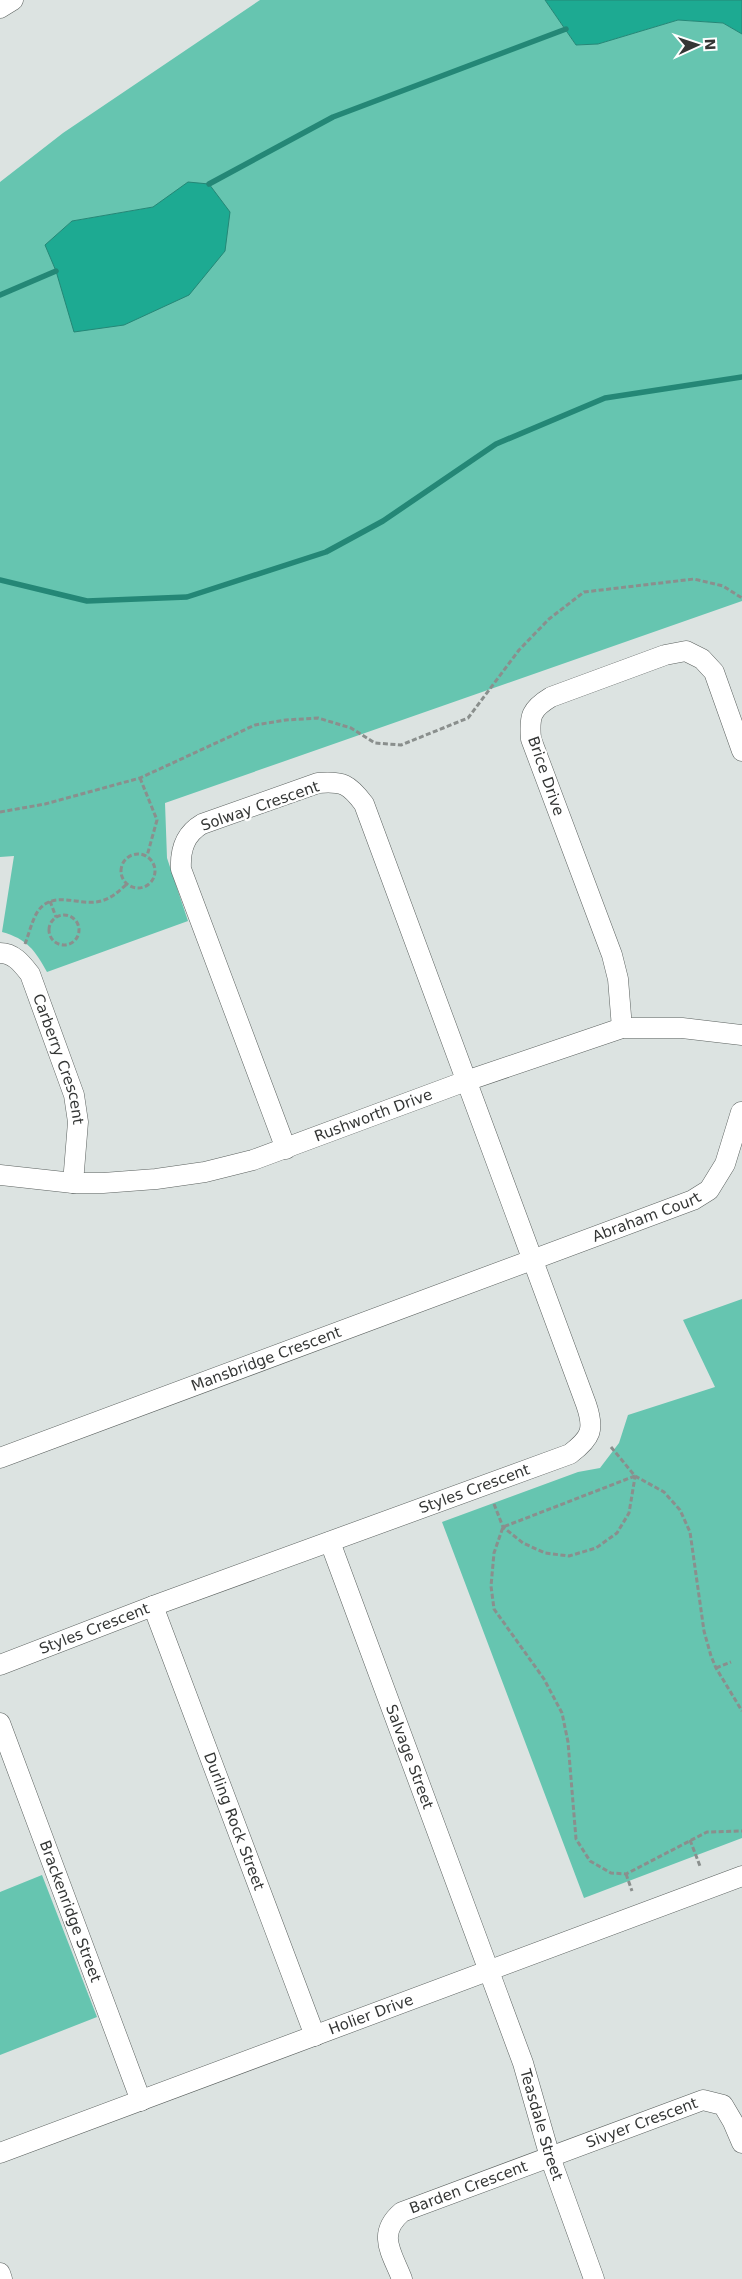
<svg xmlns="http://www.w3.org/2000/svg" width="742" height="2279" font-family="'DejaVu Sans',sans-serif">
  <rect width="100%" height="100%" fill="#dce3e1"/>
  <path fill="#66c5b0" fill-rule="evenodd" d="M260 0H545L576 45 598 44 678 20 723 23 742 34V601L165 803 167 858 188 921 47 972C35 950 27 939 2 932L14 856 0 857V182L63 133ZM153 207 56 271 46 245 72 221Z
    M742 1299V1838L584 1898 442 1522 578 1472 600 1468 619 1443 628 1415 715 1387 683 1320Z
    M42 1875 97 2017 0 2055V1892Z"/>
  <path fill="#1daa92" stroke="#248776" d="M545 0H742V34L723 23 678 20 598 44 576 45Z
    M188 182 209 184 230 212 225 251 189 295 124 325 74 332 56 271 45 245 72 221 153 207Z"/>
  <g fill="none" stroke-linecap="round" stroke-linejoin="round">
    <path stroke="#248776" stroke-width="5.5" d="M209 184 333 117 566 29
      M0 295 56 271
      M0 580 87 601 187 597 326 552 383 521 496 444 605 398 742 377"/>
    <defs>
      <g id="minor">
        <path d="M0 8 13 0"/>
        <path id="s1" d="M0 953C14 953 22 964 30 974L74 1095 78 1122 73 1183"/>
        <path d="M622 1028 618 979 612 955 531 739C529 716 531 709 551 697L665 655 686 651 702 659 714 672 742 751"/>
        <path id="s2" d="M0 1175 73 1183H103L156 1179 205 1172 253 1160 466 1081 622 1028H682L742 1035"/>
        <path id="s3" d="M0 1458 693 1200 709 1190 725 1164 741 1112"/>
        <path id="s4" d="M330 1542 523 2063 550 2157 594 2279"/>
        <path id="s5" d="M153 1606 315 2036"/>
        <path id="s6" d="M0 1665 153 1606 570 1454C591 1438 595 1430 586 1404L364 804C349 784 343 781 318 783L202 824C185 834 180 849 181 869L286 1149"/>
        <path id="s7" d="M0 1723 141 2101"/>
        <path id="s8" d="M0 2153 742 1876"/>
        <path d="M0 2273 2 2279"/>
        <path id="s9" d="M402 2279C392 2253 376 2234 402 2212L703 2100 723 2105 733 2122 742 2143"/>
      </g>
    </defs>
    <use href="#minor" stroke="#5b615f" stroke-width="21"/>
    <path stroke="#8a8f8d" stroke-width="3" stroke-dasharray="5 2.5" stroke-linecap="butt" d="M140 778 157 820 147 856
      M0 812 45 804 140 778 255 725 286 720 318 718 351 728 375 743 401 745 468 718 519 650 549 619 584 592 694 579 723 586 742 598
      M121 871a17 17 0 1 1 34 0a17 17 0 1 1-34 0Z
      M50 901 56 917
      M49 930a15 15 0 1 1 30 0a15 15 0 1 1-30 0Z
      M25 944C29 934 32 920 38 911 54 889 80 907 101 901 112 898 119 891 127 884
      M611 1447 635 1476 664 1492 680 1510 690 1532 704 1631 711 1656 716 1668 742 1711
      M635 1476 503 1527 494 1553 491 1586 494 1609 544 1679 562 1713 568 1742 576 1839 590 1861 611 1873 626 1874 707 1832 742 1831
      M494 1504 503 1527 523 1543 545 1553 569 1556 596 1548 617 1533 629 1513 635 1477
      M716 1668 731 1662
      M690 1840 700 1866
      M626 1874 632 1891"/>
    <use href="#minor" stroke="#fff" stroke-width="20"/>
  </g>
  <g text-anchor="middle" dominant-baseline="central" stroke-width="4.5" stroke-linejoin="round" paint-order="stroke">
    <g font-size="15" fill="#343635" stroke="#fff">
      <text transform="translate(546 776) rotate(71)">Brice Drive</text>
      <text transform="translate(260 806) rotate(-19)">Solway Crescent</text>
      <text stroke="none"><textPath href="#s1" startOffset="128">Carberry Crescent</textPath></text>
      <text stroke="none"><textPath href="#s2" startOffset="384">Rushworth Drive</textPath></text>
      <text stroke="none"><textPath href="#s3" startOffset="690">Abraham Court</textPath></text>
      <text stroke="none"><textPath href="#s3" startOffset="284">Mansbridge Crescent</textPath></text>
      <text stroke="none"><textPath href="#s6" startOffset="506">Styles Crescent</textPath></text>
      <text stroke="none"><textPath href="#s6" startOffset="101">Styles Crescent</textPath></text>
      <text stroke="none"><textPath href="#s4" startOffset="229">Salvage Street</textPath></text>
      <text stroke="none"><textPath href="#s5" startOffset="230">Durling Rock Street</textPath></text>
      <text stroke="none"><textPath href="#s7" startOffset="201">Brackenridge Street</textPath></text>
      <text stroke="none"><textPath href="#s8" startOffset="396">Holier Drive</textPath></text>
      <text stroke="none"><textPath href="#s9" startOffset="330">Sivyer Crescent</textPath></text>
      <text stroke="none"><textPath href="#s4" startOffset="620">Teasdale Street</textPath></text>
      <text stroke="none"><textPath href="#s9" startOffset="145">Barden Crescent</textPath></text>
    </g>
  </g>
  <g transform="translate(697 45) rotate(87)" stroke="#ffffff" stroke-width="4" paint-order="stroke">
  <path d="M0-4L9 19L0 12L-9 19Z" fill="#343635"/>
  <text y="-8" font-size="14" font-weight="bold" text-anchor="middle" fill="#343635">N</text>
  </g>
</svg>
